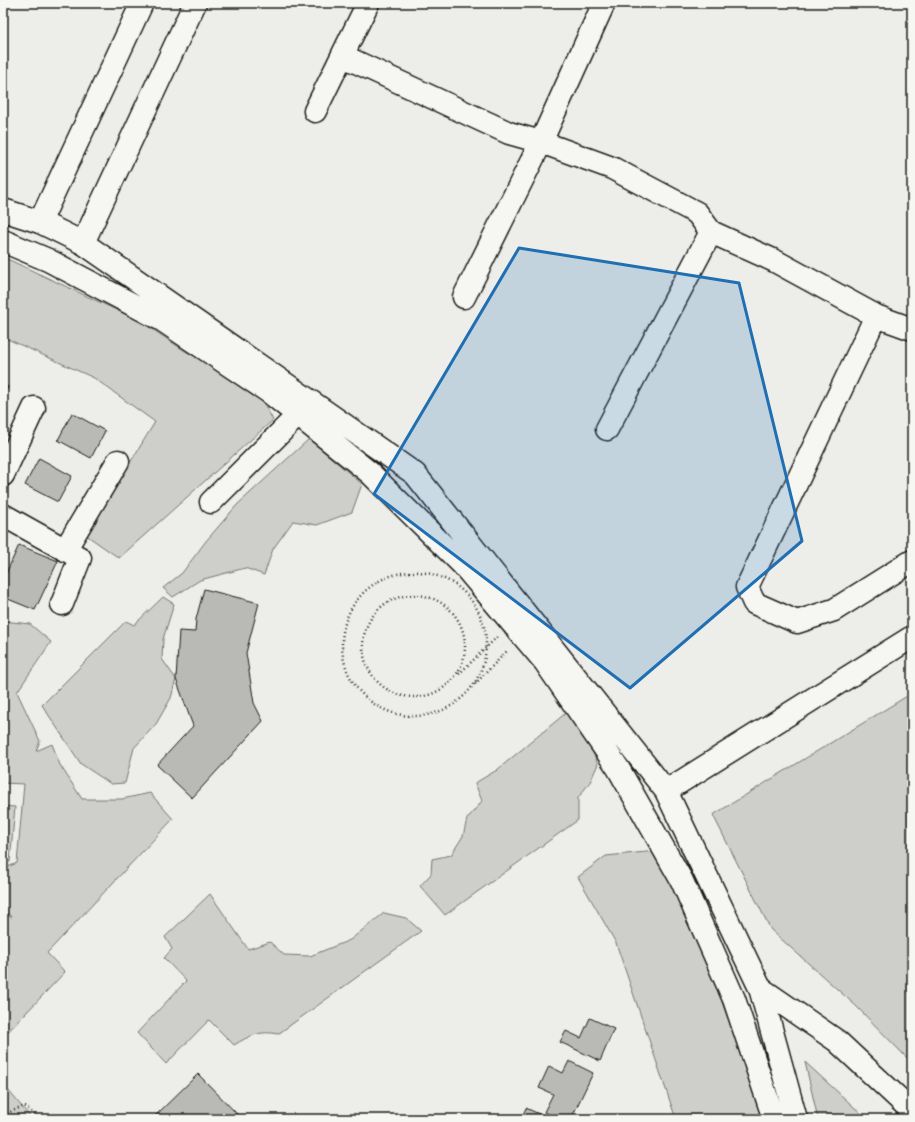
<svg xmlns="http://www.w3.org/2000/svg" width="915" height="1122" font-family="'Playpen Sans',sans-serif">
  <rect width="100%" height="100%" fill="#edede9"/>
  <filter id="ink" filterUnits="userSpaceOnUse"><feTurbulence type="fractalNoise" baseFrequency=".025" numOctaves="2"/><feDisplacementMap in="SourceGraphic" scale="8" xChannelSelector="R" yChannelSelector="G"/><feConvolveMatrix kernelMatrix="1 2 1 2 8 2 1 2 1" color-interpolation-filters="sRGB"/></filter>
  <g filter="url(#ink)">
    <path fill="#cececb" stroke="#757574" d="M3 257 140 321 185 351 226 373 263 402 273 420 119 558 86 535 155 422 94 378 3 337Z
      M309 439 362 484 352 512 317 525 293 521 273 549 264 575 245 568 200 580 173 597 163 588 182 573 206 541 237 505Z
      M163 597 174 604 163 639 162 659 176 679 171 698 156 724 134 748 125 783 111 784 81 764 42 705 126 621 134 625Z
      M3 621 30 624 51 642 17 692 40 741 36 751 52 744 60 765 82 799H122L150 793 173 819 47 953 65 972 3 1037V915L12 917 3 911V869L17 863 24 784 3 783Z
      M912 693V1063L856 1006 771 930 713 815Z
      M567 712 588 742 598 764 590 782 578 798V820L445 915 420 886 431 874 432 859 451 855 463 836 467 819 482 801 475 783 497 770Z
      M3 806 15 807 10 862H3Z
      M656 851 719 994 747 1070 762 1119H676L616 943 578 877 606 856Z
      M210 894 248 949 270 942 284 955 310 956 350 940 384 913 406 918 421 931 278 1034C260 1030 249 1036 234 1045L209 1020 166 1064 137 1033 186 981 164 958 172 949 165 937Z
      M805 1062 867 1119H818Z
      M3 1084 32 1119H3Z"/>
    <path fill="#b9b9b6" stroke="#1c1c1c" d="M3 384 8 387 3 397Z
      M72 413 105 431 91 458 58 440Z
      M39 458 72 476 58 502 25 485Z
      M19 545 58 561 35 610 3 597V580Z
      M204 589 259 603 246 653 254 703 263 721 192 798 157 765 193 726 176 679 179 631 195 632 196 619Z
      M590 1018 614 1029 600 1061 560 1042 566 1031 581 1038Z
      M569 1061 593 1073 571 1119H558L544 1112 553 1094 539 1088 549 1066 563 1073Z
      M198 1074 242 1119H152Z
      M526 1108 541 1115 550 1119H521Z"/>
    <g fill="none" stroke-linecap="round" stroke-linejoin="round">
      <defs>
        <path id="minor" d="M343 56 509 133 541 142 612 168 697 213 711 232 775 261 876 316 912 329
          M315 111 368 3
          M3 210 40 222 83 243 415 474 666 791 760 988 796 1119
          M3 241 48 260 162 320 269 392 370 473 462 564 545 662 618 768 682 881 734 999 774 1119
          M464 297 541 142 604 3
          M876 316 747 587 754 603 797 622 834 610 912 561
          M607 429 711 232
          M3 475 34 408
          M211 502 298 415
          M3 515 80 558 62 604
          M65 550 118 461
          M666 791 912 637
          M760 988 837 1041 912 1111"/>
        <path id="major" d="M40 222 142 3
          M83 243 195 3"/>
      </defs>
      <use href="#minor" stroke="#1c1c1c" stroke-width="25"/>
      <use href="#major" stroke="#1c1c1c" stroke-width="25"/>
      <path stroke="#1c1c1c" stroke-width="2.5" stroke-dasharray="1 3" stroke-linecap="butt" d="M342 644a72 72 0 1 1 144 0a72 72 0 1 1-144 0Z
        M363 646a51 51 0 1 1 102 0a51 51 0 1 1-102 0Z
        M459 674 497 637
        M475 684 508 650
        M3 1115 24 1106 40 1119"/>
      <use href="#minor" stroke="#f6f6f2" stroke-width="22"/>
      <use href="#major" stroke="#f6f6f2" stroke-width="22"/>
    </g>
  </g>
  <path fill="#1f6fb2" fill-opacity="0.2" stroke="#1f6fb2" stroke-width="3" stroke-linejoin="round" d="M519 248 739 283 802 541 630 688 374 494Z"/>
  <rect width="915" height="1122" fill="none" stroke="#f6f6f2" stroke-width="16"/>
  <rect x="8" y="8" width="899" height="1106" fill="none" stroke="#1c1c1c" stroke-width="1.5" filter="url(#ink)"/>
</svg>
